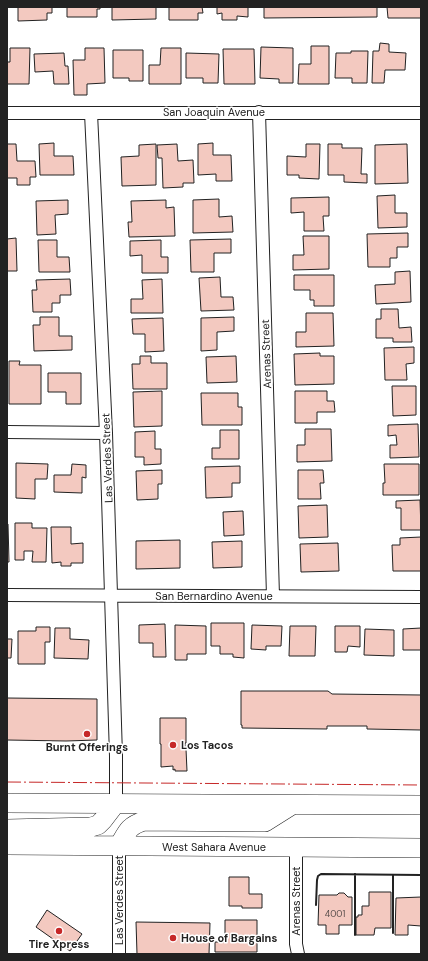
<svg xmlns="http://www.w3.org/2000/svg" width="428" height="961" font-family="'DM Sans',sans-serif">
  <rect width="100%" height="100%" fill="#fff"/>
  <path fill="#f3c9c0" stroke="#222" d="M18 7H52V13H47V20L18 21Z
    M67 7H100V9H97V17H67Z
    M112 7H156V19L112 20Z
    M169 7H202L203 13H198V20H169Z
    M217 7H248V17L237 16V20H222V13L217 14Z
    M264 7H377V17L264 18Z
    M387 7H421V18H388Z
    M380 43 389 44V52L406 53 405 70H385L384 83H372L373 51H379Z
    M311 46H329V84H298L299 64H311Z
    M261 47 293 48V83H279V79L260 78Z
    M10 48H30L29 84H7V62H10Z
    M85 48H104L105 83 87 84V95H74L73 60H85Z
    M161 48H181V84H149V65H160Z
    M223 49H254L255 84H224Z
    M113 50H143V81H129V78H113Z
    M351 51H368L367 83H352V78H335L336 53H351Z
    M64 53 65 66H68L69 84H54L53 71 35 72 34 54Z
    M186 53 219 54 218 83H203V78H186Z
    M54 143V156H73L74 175H40L39 144Z
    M213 143V155H231L232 181H216V174L198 175V144Z
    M7 144H16L17 161H35L36 177H30V185H17V178H7Z
    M156 144V185L122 186 121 157 139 156V145Z
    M177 144 178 161 193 160 194 183H183V187L163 188 162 158H158L157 145Z
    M306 144H320L319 179 299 178V175H287V156L306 157Z
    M328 144H342V148H362L361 174H367V183L344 182V175H328Z
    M407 144 408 183 375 184V145Z
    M395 195V213H407V227L378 228 377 196Z
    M329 197V216H323L324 231H304V212L291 213V198Z
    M219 199V217L232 216 233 232 193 233V200Z
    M68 200V214L55 215 56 234 37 235 36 201Z
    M166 200V208L174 207 175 236 129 237 128 222H132L131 201Z
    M408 233V247H397V258H390V267H368L367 234Z
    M303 236H329V269L293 270V255H304Z
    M16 238 17 271H7V239Z
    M231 239V253H214V272H191L190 240Z
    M38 240H57V257H69L70 272H39Z
    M161 240V257H168V273H142V255L130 256V241Z
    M410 271 411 302 376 304 375 285 395 284V272Z
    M294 275H334V306H314V300H310V290H294Z
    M220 277 221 297H233L234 310 201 311 199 278Z
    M70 279 71 295H60V303H52V312H33L32 290H37L36 280Z
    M162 279 163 313H131V299H143L142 280Z
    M381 309H398L399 328 411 327 412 342H393V338H376V319H381Z
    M306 313H333L334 346 296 347V332H306Z
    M40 317H59V336H72V350L34 351 33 325H40Z
    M234 317V331L217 332V350L201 351V318Z
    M163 318 164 351 145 352V334H133L132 319Z
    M414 347V363L406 364 407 380H385L384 348Z
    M320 353V356H334V384L295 385 294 354Z
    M140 356H151V363H167V389H133L132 364H140Z
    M236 356 237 382 207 383 206 357Z
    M9 361H20L19 365H41V404H9Z
    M48 373H81V404H66V392H48Z
    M392 386H416V415L393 416Z
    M162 391V426L134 427 133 392Z
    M295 391H327V401H334L335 412H317V423H295Z
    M201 393H238V407H242V425H202Z
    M418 424 419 457 390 458V445H397L396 435 388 436V425Z
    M305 429H331L332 461 297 462V445H305Z
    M220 430H239V459H212V448H220Z
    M155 431V449H161V464L144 465V457H135V432Z
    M16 463 48 464 47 479H35V499L16 498Z
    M72 464 86 465V478L82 477V493L54 492V475H71Z
    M384 464H419V495H383V483H385Z
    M240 466V483H232V497L206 498 205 467Z
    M162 470V484H158V499L137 500 136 471Z
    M298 470H323L324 483H320L321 499H298Z
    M420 500 421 530H401V508H396V501Z
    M327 505 328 537 299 538 298 506Z
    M243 511 244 535 224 536 223 512Z
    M15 523H32V528H47L46 562H32L33 551H24V560H15Z
    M7 524H8L9 562H7Z
    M51 527H71V544L83 543V563H71V566H61V562L52 563Z
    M421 537V571H393L392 545H400V538Z
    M180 540V568L136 569V541Z
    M242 541V567L213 568 212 542Z
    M338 543 339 571 301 572 300 544Z
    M211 623H244V658L233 657V654H220V646H211Z
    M165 624 166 657H153V643H139V625Z
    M175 625 206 626V654H187V660H175Z
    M252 625 282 626 281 646H266V650L251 649Z
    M290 626H316L315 656H289Z
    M335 626H360V647L348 646 347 652H335Z
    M36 627H50V642H45V664H18V631H36Z
    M55 628H70V639L89 640 88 659 54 658Z
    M421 628V650H403V629Z
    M365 629 394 630V656L364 655Z
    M7 639H12L11 658H7Z
    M241 691H328L332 694 421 695V730L367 729V726H327V729L242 728V725H241Z
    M7 698 97 699V740L66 741 7 740Z
    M160 718H186V743H185V749H186L187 771H175V769L173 770V766L161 767V744H160Z
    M229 877H249V894H262V908H242V906H229Z
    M369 892H391V928H375L374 935H356V917H358V915H362V906H369Z
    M339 893H344L348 897H352V925H339V934H326V925H318L319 895H337Z
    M421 897V926L408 925V935H395L396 898Z
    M47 910 82 934 70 951 36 927Z
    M225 920H257V952H215V942H225Z
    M136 922 210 923 209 954H137Z"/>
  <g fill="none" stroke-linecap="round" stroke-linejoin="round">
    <defs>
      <path id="minor" d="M259 112 273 596
        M7 113H421
        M91 113 106 433 116 756V803
        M7 432 106 433
        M7 595 421 597
        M296 847V944L298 954
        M119 954V846"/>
      <path id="primary" d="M7 803 421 805
        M7 829 91 827 98 825 103 820 116 803
        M7 845 421 848
        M119 846C127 832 128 826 144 821L265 822 292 805"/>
    </defs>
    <use href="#minor" stroke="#222" stroke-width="14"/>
    <use href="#primary" stroke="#222" stroke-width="20"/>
    <use href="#minor" stroke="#fff" stroke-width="12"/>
    <use href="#primary" stroke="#fff" stroke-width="19"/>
    <path stroke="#222" stroke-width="2" d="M393 875V933
      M316 905 317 880 318 876 321 874 421 875
      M355 935V874"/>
    <path stroke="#c62828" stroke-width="1" stroke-dasharray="14 3 2 3" stroke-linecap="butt" d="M7 782 421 785"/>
  </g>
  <g fill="#c62828" stroke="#fff" stroke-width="1.5">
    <circle cx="87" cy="734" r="4"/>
    <circle cx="173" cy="745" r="4"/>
    <circle cx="59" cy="931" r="4"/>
    <circle cx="173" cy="938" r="4"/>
  </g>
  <g text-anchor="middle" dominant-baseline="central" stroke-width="3" stroke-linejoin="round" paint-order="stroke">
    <g font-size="9" fill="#564c4a">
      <text x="335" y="914">4001</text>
    </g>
    <g font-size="11" fill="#222" stroke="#fff">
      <text x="214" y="112">San Joaquin Avenue</text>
      <text transform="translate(266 354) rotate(-92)">Arenas Street</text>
      <text transform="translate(107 458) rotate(-92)">Las Verdes Street</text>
      <text x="214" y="596">San Bernardino Avenue</text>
      <text x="214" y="847">West Sahara Avenue</text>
      <text transform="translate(119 900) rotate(-90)">Las Verdes Street</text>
      <text transform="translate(296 901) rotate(-90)">Arenas Street</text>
    </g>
    <g font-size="11" font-weight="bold" fill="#222" stroke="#fff" text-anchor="start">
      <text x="181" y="745">Los Tacos</text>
      <text x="87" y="747" text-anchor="middle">Burnt Offerings</text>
      <text x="181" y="938">House of Bargains</text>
      <text x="59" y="944" text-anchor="middle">Tire Xpress</text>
    </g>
  </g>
  <rect width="428" height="961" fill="none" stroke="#222222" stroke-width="16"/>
</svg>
